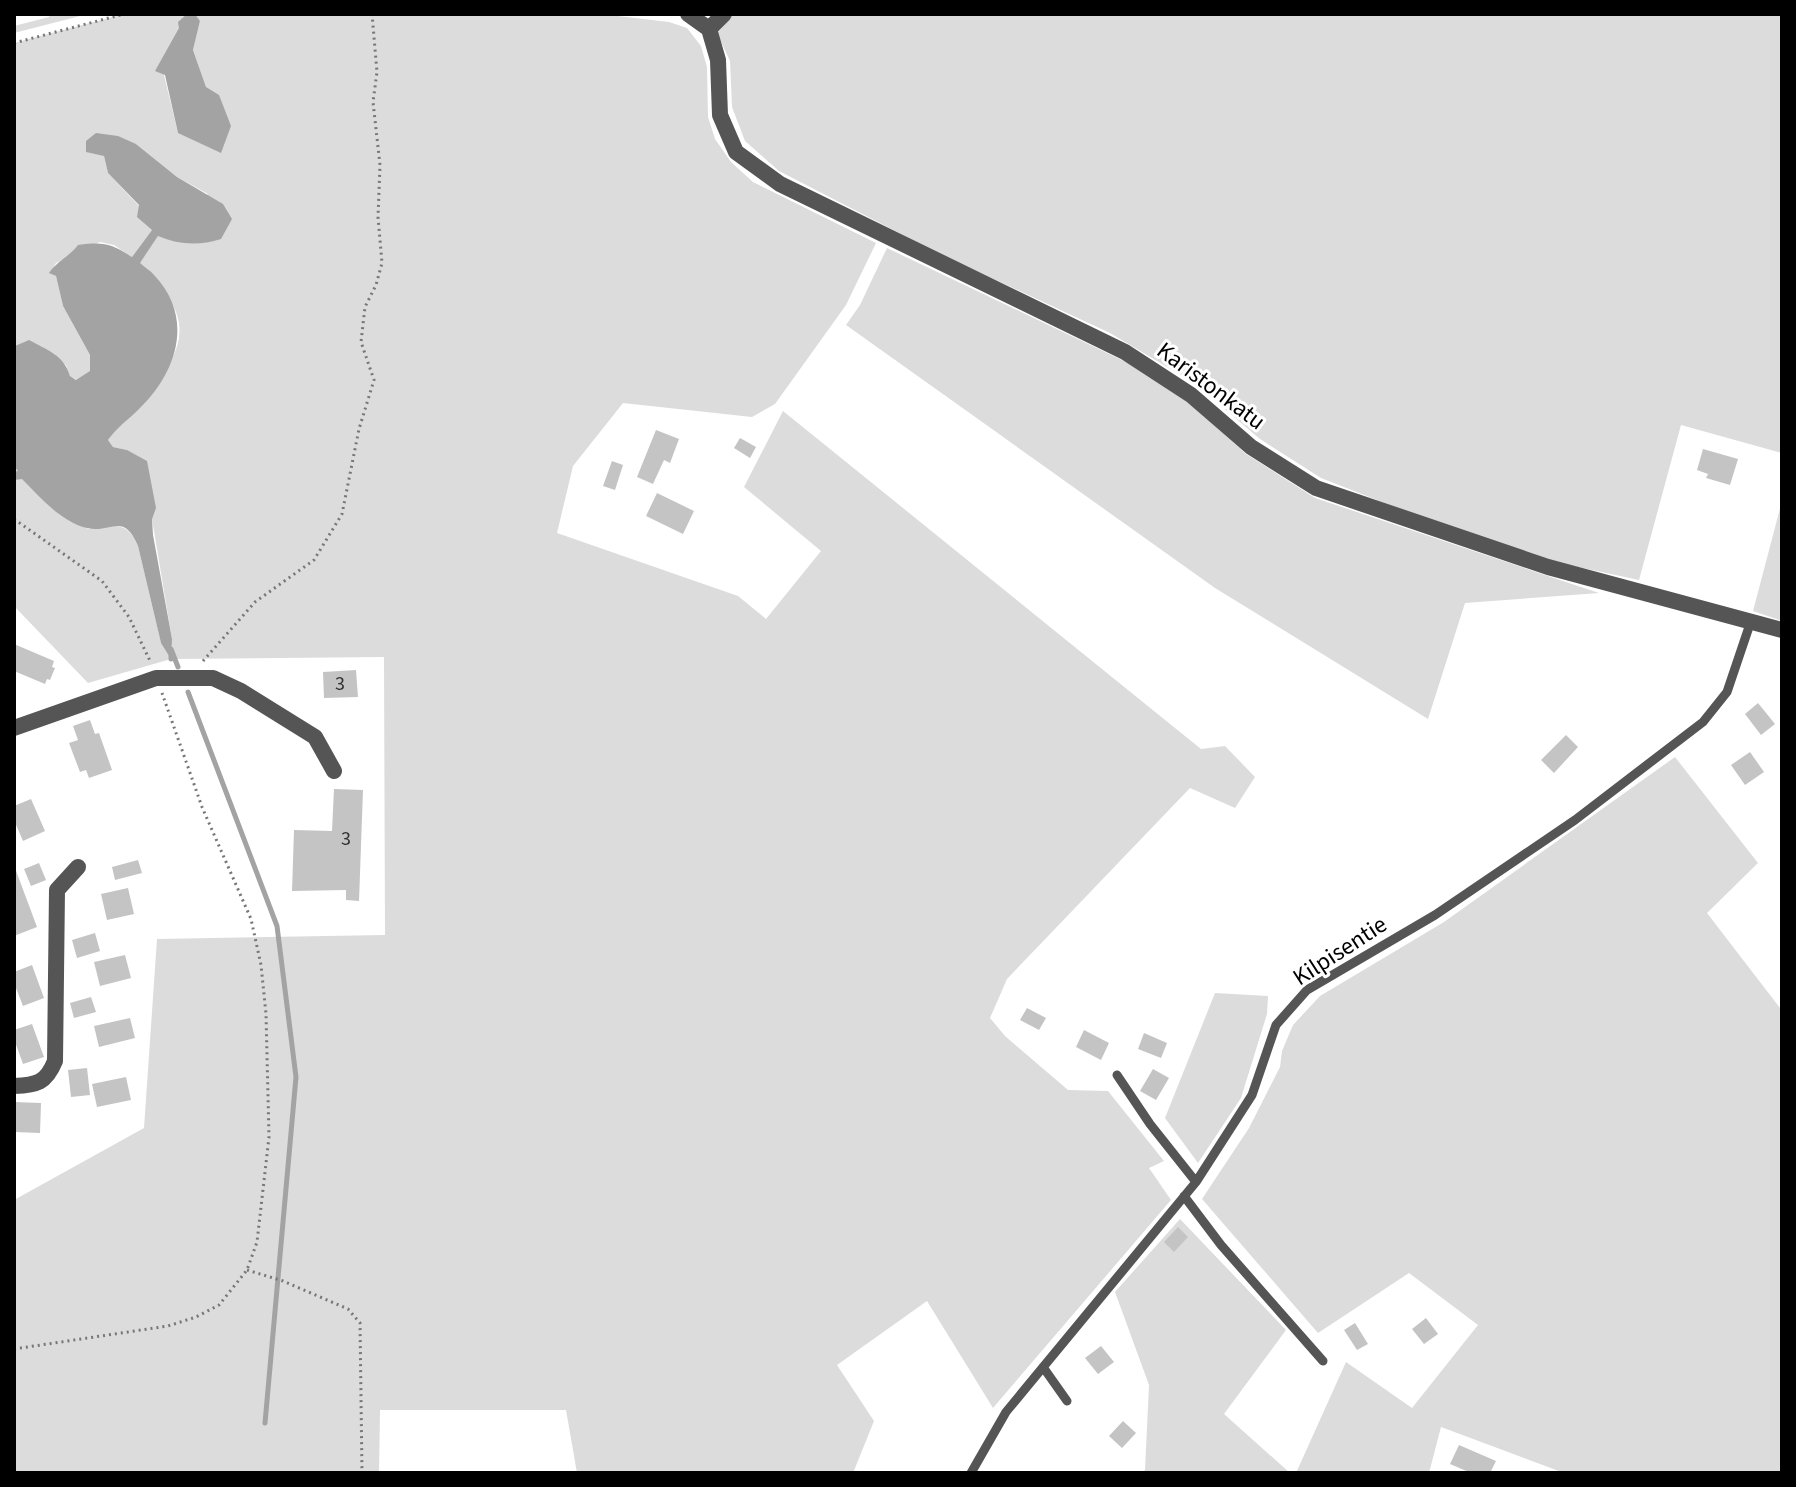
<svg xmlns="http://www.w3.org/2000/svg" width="1796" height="1487" font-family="'Source Sans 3',sans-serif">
  <rect width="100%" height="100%" fill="#fff"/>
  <path fill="#dcdcdc" d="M50 14H88L14 33V26L49 17Z
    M124 14H187L179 28 164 75 178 133 231 126 206 87 193 50 200 21 195 14H601L669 22 687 28 701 46 707 67 708 117 715 139 731 162 753 182 876 243 846 305 775 404 752 417 623 403 573 466 557 533 738 596 766 619 821 551 744 487 783 411 1201 749 1225 746 1255 777 1235 808 1190 788 1007 979 990 1018 1005 1036 1068 1090 1108 1091 1164 1161 1149 1168 1171 1200 993 1408 927 1301 837 1365 874 1421 853 1473H577L566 1410H380L379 1473 14 1471V1200L144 1128 157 939 385 935 384 657 171 659 88 683 14 606V466L88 529C113 525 127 520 138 546L161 643 172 639 152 519 127 450 113 447 108 440C132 401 204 356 171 302 163 288 150 276 139 264L158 236 208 194 177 177 136 144 104 156 108 173 139 206 152 230 132 257 114 245 100 242 56 263 50 273 56 276 63 306 90 355V372L77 380 70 376 66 365 15 346 14 349V43Z
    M734 14H1782V453L1681 425 1639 580 1550 561 1405 511 1321 478 1260 439 1194 383 1110 333 942 255 779 171 745 141 732 107 730 61 717 33Z
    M887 248 1130 364 1189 403 1246 454 1315 498 1599 593 1465 603 1428 719 1215 588 846 325 860 305Z
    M1782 501V621L1753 611Z
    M1675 757 1758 863 1707 913 1780 1008H1782V1473H1564L1441 1427 1429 1473H1296L1346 1362 1412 1408 1478 1325 1409 1273 1318 1333 1202 1199 1249 1128 1280 1067 1282 1051 1293 1025 1320 996 1444 922Z
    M1215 993 1268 996 1267 1014 1241 1098 1198 1163 1165 1118Z
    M1180 1219 1286 1330 1224 1414 1290 1473H1142L1145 1470 1149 1385 1115 1292Z"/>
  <path fill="#a3a3a3" d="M187 14H195L200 21 193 50 206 87 219 95 231 126 221 153 178 133 165 75 155 71 179 28 178 22Z
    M96 133 118 136 136 144 177 177 223 204 232 219 221 239C199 246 179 245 158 236L140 263C144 267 150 270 154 275 195 318 177 372 139 409 128 420 117 427 108 440L113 447 127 450 147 461 156 508 152 519 153 535 172 639 171 659 161 643 138 546C123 511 111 534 87 528 61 522 40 497 22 479L14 480V472L18 471 14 466 15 346 29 340C47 350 64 355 70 376L76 380 90 371V355L63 306 56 276 49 273C57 261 69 257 78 245 104 242 110 243 132 257L152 230 137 217 139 205 108 173 104 156 86 152V141Z"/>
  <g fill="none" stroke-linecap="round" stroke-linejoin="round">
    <path stroke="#a3a3a3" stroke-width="5" d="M171 659V649L178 667
      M188 692 277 926 296 1077 265 1423"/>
  </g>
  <path fill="#c4c4c4" d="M656 430 679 439 670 463 664 460 653 484 637 477Z
    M740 438 756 447 750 458 734 448Z
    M1703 449 1738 459 1730 485 1706 478 1708 474 1697 470Z
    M612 461 623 465 615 490 603 486Z
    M657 493 694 511 683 534 646 516Z
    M14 644 54 661 52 667 55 668 50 680 47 679 45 684 14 671Z
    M356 670 358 697 324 698 323 672Z
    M1758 703 1775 724 1761 735 1745 714Z
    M90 720 95 734 99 733 112 770 89 778 86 770 80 772 69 743 78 740 73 726Z
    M1566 735 1578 747 1554 773 1541 760Z
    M1750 752 1764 772 1745 785 1731 765Z
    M334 789 363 790 359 901 346 900V890L292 891 294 830 332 831Z
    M31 799 45 831 23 841 14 820V806Z
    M138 860 142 873 115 880 112 867Z
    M39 863 46 880 31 886 24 869Z
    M15 868 37 927 14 936V869Z
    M128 888 134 914 107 920 101 894Z
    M95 933 100 951 77 958 72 940Z
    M125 955 131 978 100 986 94 962Z
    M32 965 44 998 23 1006 14 983V972Z
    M91 997 96 1012 74 1018 70 1003Z
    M1027 1008 1046 1018 1039 1030 1020 1020Z
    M130 1018 135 1038 99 1047 94 1026Z
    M32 1024 44 1057 23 1064 14 1039V1030Z
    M1084 1030 1109 1043 1101 1060 1076 1047Z
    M1144 1033 1167 1043 1161 1058 1138 1049Z
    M87 1068 90 1095 71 1097 68 1070Z
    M1153 1069 1169 1078 1156 1100 1140 1091Z
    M126 1077 131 1100 97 1107 92 1084Z
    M14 1102 41 1103 40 1133 14 1132Z
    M1178 1227 1188 1237 1174 1252 1164 1242Z
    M1426 1318 1438 1334 1424 1344 1412 1329Z
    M1355 1323 1368 1344 1357 1350 1344 1330Z
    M1101 1346 1114 1362 1098 1374 1085 1358Z
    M1123 1421 1136 1433 1122 1448 1109 1436Z
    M1459 1445 1496 1461 1490 1473H1471L1450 1464Z"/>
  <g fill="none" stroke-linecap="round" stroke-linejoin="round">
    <path stroke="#777" stroke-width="3" stroke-dasharray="2 4" stroke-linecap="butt" d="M14 43 124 14
      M14 519 102 581 129 617 151 663
      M203 661 255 602 314 560 342 514 359 429 374 380 361 342 365 307 376 285 382 263 378 217 380 165 373 102 377 72 372 14
      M247 1270 283 1281 348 1309 360 1323 362 1473
      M14 1349 168 1326 196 1317 219 1305 247 1270 257 1242 269 1137 266 1014 261 965 251 919 202 807 162 693"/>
    <path stroke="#555" stroke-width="9" d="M1117 1075 1150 1124 1196 1182
      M1184 1196 1221 1245 1323 1361
      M1043 1367 1067 1401
      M971 1473 1006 1412 1196 1182 1252 1095 1276 1025 1307 990 1435 915 1575 820 1703 722 1727 692 1751 621"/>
    <path stroke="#555" stroke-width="16" d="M688 14 709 29 718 60 720 115 736 152 780 184 1125 352 1191 395 1251 447 1316 488 1548 567 1782 630
      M709 29 724 14
      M14 728 156 678H213L241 691 315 737 334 771
      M14 1086C37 1085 46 1083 55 1061L57 890 78 867"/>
  </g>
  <g text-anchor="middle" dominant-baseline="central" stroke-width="6" stroke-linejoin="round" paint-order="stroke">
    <g font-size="20" fill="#313131">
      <text x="340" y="684">3</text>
      <text x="346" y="839">3</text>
    </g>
    <g font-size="24" fill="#000" stroke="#fff">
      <text transform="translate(1211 386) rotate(37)">Karistonkatu</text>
      <text transform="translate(1340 951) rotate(-33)">Kilpisentie</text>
    </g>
  </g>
  <rect width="1796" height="1487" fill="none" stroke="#000000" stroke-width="32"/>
</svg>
